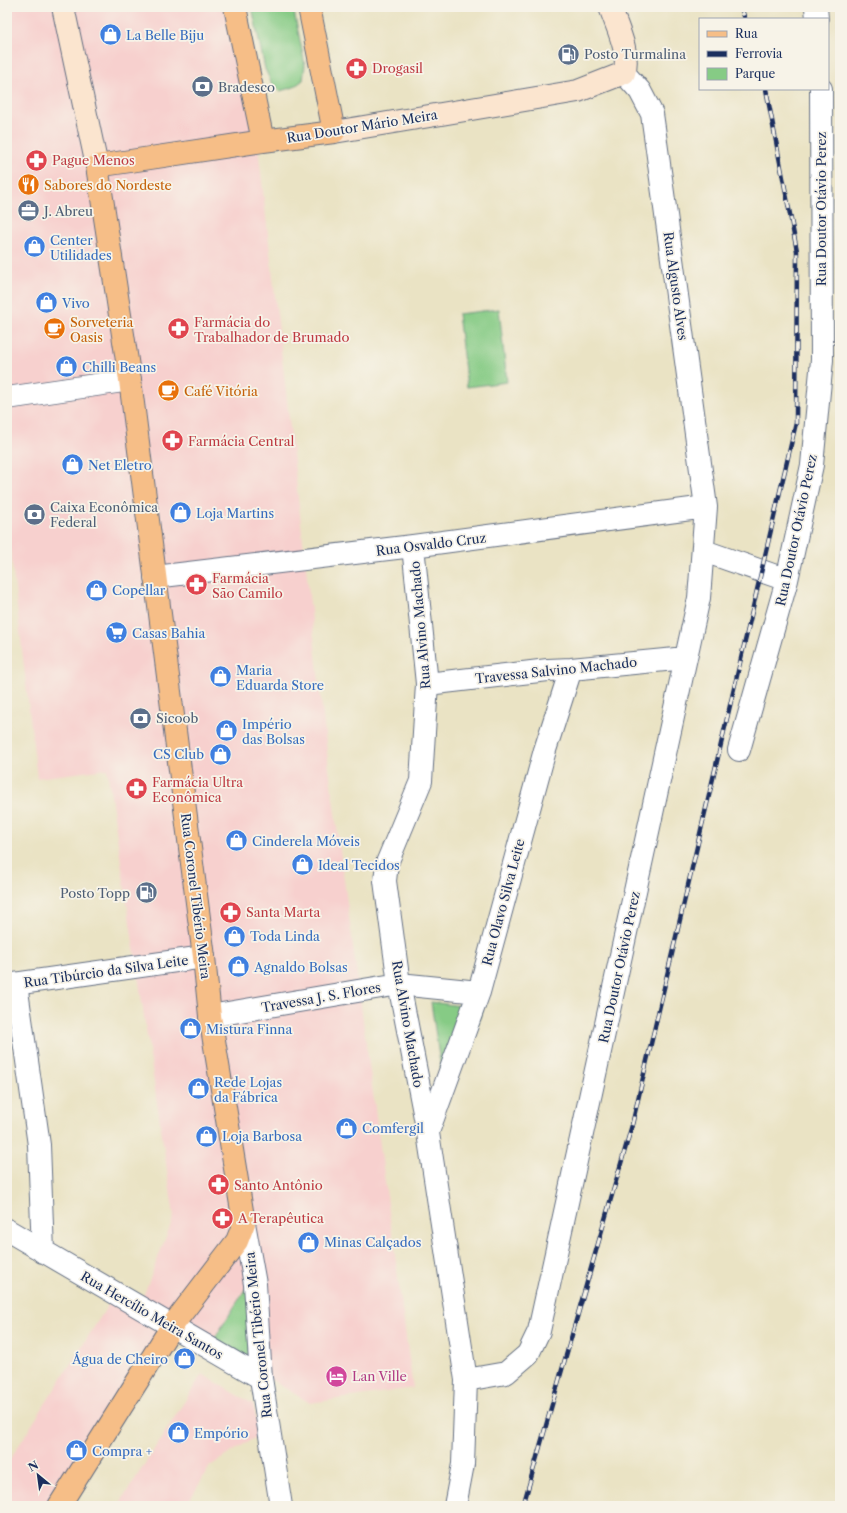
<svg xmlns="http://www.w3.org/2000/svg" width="847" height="1513" font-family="'Libre Caslon Text',serif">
  <rect width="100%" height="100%" fill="#f7f3e8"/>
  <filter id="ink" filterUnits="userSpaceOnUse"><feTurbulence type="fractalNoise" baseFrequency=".025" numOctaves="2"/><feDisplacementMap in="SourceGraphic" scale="8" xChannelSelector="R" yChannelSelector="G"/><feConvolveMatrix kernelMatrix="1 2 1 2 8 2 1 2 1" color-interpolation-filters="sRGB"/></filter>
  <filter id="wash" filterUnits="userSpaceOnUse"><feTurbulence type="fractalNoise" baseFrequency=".012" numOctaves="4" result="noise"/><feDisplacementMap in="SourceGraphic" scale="16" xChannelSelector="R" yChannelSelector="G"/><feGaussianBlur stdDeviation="0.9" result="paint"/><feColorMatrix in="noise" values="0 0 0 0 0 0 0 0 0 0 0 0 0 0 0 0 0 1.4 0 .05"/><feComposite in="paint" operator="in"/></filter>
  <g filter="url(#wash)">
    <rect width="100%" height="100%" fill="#eae3c4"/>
    <path fill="#f7d0ce" d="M7 7H228L256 129 329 769 413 1388 310 1403 141 1302 174 1216 107 769 37 778 7 520Z
      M110 1302 168 1339 63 1506H7V1464Z
      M202 1374 253 1404 260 1434 210 1466 186 1506H118Z"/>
    <path fill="#86cb85" stroke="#507d72" d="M252 7H293L305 65 303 80 294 87 280 91 272 84 265 69Z
      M499 309 507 382 467 387 458 314Z
      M431 1002 483 1009 446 1104Z
      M249 1283 262 1370 213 1341Z"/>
  </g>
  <g filter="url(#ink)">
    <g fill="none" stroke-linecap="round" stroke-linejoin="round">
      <defs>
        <path id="minor" d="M816 7 817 19
          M413 546 427 684 421 781 387 863 385 881 399 984 428 1133 466 1380 463 1464 455 1506
          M704 551 787 580
          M155 577 413 546 706 507
          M427 684 548 670 571 669 686 658
          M739 750 787 580 812 465 822 360 821 89
          M16 984 39 1145 43 1252
          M210 1016 399 984 479 992
          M428 1132 479 992 545 750 571 669
          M244 1223 255 1284 261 1378 281 1506
          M7 1230 261 1378
          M466 1380 506 1373 528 1354 539 1331 699 598 706 507 656 142 652 114 640 91 624 73"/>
        <path id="tertiary" d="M7 398 130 380
          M7 985 204 957"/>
        <path id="secondary" d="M63 7 97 166
          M334 132 578 91 624 73C631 54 616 25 610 7"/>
        <path id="primary" d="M235 7 263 141
          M59 1506 172 1326 237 1241 244 1223 210 1016 204 957 130 380 97 166 263 141 334 132 309 7"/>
      </defs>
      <use href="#minor" stroke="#636e82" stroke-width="24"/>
      <use href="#tertiary" stroke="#636e82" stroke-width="24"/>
      <use href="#secondary" stroke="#636e82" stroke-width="24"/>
      <use href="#primary" stroke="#636e82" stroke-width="24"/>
      <use href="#minor" stroke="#fff" stroke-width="22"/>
      <use href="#tertiary" stroke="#fff" stroke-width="22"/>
      <use href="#secondary" stroke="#fbe5cf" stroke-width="22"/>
      <use href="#primary" stroke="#f6be87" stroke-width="22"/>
      <defs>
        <path id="rail" d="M741 7 745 19
          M523 1506 632 1125 796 423 797 251 766 89"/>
      </defs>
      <use href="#rail" stroke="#1b2f5e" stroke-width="4.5"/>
      <use href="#rail" stroke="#f7f3e8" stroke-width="3" stroke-dasharray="9" stroke-linecap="butt"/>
    </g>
  </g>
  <defs>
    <symbol id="shop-disc" viewBox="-11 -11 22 22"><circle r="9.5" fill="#3f7fe0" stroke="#f7f3e8"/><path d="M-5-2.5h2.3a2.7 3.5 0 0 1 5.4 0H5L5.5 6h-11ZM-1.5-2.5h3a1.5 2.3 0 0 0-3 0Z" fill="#fff"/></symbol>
    <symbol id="fuel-disc" viewBox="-11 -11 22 22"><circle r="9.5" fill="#5c6f8a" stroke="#f7f3e8"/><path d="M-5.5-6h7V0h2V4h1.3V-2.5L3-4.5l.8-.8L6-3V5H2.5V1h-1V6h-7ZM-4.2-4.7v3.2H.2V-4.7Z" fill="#fff"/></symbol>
    <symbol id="pharmacy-disc" viewBox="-11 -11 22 22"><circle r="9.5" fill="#e0444e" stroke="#f7f3e8"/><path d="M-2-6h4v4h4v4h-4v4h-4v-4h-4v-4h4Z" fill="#fff"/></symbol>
    <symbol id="bank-disc" viewBox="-11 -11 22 22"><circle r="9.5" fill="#5c6f8a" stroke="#f7f3e8"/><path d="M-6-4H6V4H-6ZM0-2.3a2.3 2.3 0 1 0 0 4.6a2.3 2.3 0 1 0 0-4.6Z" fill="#fff"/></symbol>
    <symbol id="restaurant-disc" viewBox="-11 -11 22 22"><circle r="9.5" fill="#e8710a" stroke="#f7f3e8"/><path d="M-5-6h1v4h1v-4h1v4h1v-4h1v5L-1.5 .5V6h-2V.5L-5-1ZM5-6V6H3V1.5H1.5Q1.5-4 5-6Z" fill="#fff"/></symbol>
    <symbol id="office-disc" viewBox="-11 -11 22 22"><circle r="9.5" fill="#5c6f8a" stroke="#f7f3e8"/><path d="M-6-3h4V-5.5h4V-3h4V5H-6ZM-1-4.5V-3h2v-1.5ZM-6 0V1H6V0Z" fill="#fff"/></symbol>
    <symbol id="cafe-disc" viewBox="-11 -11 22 22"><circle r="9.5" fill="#e8710a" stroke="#f7f3e8"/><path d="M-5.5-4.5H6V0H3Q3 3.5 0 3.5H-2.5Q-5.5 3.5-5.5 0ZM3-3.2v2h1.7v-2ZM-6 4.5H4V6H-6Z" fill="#fff"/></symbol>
    <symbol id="supermarket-disc" viewBox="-11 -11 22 22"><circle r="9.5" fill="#3f7fe0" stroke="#f7f3e8"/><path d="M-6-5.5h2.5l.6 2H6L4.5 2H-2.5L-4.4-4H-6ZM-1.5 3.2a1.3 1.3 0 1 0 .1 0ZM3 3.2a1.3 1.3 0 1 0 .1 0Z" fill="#fff"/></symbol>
    <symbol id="hotel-disc" viewBox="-11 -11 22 22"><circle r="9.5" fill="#d1479c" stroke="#f7f3e8"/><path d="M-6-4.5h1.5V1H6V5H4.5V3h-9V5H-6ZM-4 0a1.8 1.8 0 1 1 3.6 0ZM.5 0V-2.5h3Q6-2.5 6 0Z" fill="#fff"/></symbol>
  </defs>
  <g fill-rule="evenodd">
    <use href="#shop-disc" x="98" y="22" width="25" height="25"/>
    <use href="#fuel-disc" x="556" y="42" width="25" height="25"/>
    <use href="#pharmacy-disc" x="344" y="56" width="25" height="25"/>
    <use href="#bank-disc" x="190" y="74" width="25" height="25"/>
    <use href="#pharmacy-disc" x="24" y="148" width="25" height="25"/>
    <use href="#restaurant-disc" x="16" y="172" width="25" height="25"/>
    <use href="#office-disc" x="16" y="198" width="25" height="25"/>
    <use href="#shop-disc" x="22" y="234" width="25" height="25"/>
    <use href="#shop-disc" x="34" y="290" width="25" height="25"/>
    <use href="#cafe-disc" x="42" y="316" width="25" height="25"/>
    <use href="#pharmacy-disc" x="166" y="316" width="25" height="25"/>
    <use href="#shop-disc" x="54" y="354" width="25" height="25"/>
    <use href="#cafe-disc" x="156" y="378" width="25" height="25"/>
    <use href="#pharmacy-disc" x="160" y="428" width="25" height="25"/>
    <use href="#shop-disc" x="60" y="452" width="25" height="25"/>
    <use href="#shop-disc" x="168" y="500" width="25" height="25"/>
    <use href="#bank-disc" x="22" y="502" width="25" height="25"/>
    <use href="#pharmacy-disc" x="184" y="572" width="25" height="25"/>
    <use href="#shop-disc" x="84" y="578" width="25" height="25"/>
    <use href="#supermarket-disc" x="104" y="620" width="25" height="25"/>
    <use href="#shop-disc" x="208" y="664" width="25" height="25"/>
    <use href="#bank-disc" x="128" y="706" width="25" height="25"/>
    <use href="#shop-disc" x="214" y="718" width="25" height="25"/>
    <use href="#shop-disc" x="208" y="742" width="25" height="25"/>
    <use href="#pharmacy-disc" x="124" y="776" width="25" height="25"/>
    <use href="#shop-disc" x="224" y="828" width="25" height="25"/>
    <use href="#shop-disc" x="290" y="852" width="25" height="25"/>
    <use href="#fuel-disc" x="134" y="880" width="25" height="25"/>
    <use href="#pharmacy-disc" x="218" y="900" width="25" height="25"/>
    <use href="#shop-disc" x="222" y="924" width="25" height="25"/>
    <use href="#shop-disc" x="226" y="954" width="25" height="25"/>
    <use href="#shop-disc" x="178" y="1016" width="25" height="25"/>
    <use href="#shop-disc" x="186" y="1076" width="25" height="25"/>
    <use href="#shop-disc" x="334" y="1116" width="25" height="25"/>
    <use href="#shop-disc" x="194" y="1124" width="25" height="25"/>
    <use href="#pharmacy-disc" x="206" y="1172" width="25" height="25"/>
    <use href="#pharmacy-disc" x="210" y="1206" width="25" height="25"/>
    <use href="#shop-disc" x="296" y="1230" width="25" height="25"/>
    <use href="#shop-disc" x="172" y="1346" width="25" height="25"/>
    <use href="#hotel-disc" x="324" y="1364" width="25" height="25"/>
    <use href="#shop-disc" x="166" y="1420" width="25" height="25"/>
    <use href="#shop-disc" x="64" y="1438" width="25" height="25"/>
  </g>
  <g text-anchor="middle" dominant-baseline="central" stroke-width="3.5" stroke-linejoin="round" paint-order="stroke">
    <g font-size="13" fill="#366cbe" stroke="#f7f3e8" text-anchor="start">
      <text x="126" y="35">La Belle Biju</text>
      <text x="50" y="240">Center<tspan x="50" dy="15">Utilidades</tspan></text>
      <text x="62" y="303">Vivo</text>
      <text x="82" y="367">Chilli Beans</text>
      <text x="88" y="465">Net Eletro</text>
      <text x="196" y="513">Loja Martins</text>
      <text x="112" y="590">Copellar</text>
      <text x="132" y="633">Casas Bahia</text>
      <text x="236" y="670">Maria<tspan x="236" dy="15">Eduarda Store</tspan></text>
      <text x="242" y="724">Império<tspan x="242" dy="15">das Bolsas</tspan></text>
      <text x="204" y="754" text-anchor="end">CS Club</text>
      <text x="252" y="841">Cinderela Móveis</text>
      <text x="318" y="865">Ideal Tecidos</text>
      <text x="250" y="936">Toda Linda</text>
      <text x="254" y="967">Agnaldo Bolsas</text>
      <text x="206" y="1029">Mistura Finna</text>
      <text x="214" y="1082">Rede Lojas<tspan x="214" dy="15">da Fábrica</tspan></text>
      <text x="362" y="1128">Comfergil</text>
      <text x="222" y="1136">Loja Barbosa</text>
      <text x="324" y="1242">Minas Calçados</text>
      <text x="168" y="1359" text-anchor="end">Água de Cheiro</text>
      <text x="194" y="1433">Empório</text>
      <text x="92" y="1451">Compra +</text>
    </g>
    <g font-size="13" fill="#4e5e75" stroke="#f7f3e8" text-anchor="start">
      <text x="584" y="54">Posto Turmalina</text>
      <text x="218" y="87">Bradesco</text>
      <text x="44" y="211">J. Abreu</text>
      <text x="50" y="507">Caixa Econômica<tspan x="50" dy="15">Federal</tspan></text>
      <text x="156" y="718">Sicoob</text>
      <text x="130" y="893" text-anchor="end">Posto Topp</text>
    </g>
    <g font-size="13" fill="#be3a42" stroke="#f7f3e8" text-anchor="start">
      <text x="372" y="68">Drogasil</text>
      <text x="52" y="160">Pague Menos</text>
      <text x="194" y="322">Farmácia do<tspan x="194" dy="15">Trabalhador de Brumado</tspan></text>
      <text x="188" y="441">Farmácia Central</text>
      <text x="212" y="578">Farmácia<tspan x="212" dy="15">São Camilo</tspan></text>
      <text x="152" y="782">Farmácia Ultra<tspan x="152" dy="15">Econômica</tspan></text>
      <text x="246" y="912">Santa Marta</text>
      <text x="234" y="1185">Santo Antônio</text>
      <text x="238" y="1218">A Terapêutica</text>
    </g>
    <g font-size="13" fill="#1b2f5e" stroke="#f7f3e8">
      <text transform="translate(362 126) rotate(-9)">Rua Doutor Mário Meira</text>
      <text transform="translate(821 209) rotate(-90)">Rua Doutor Otávio Perez</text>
      <text transform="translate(676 286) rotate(82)">Rua Algusto Alves</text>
      <text transform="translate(796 530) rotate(-78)">Rua Doutor Otávio Perez</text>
      <text transform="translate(431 544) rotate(-7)">Rua Osvaldo Cruz</text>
      <text transform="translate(420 625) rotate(-95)">Rua Alvino Machado</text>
      <text transform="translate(556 670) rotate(-6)">Travessa Salvino Machado</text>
      <text transform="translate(196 896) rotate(83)">Rua Coronel Tibério Meira</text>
      <text transform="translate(503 902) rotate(-75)">Rua Olavo Silva Leite</text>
      <text transform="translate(619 967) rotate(-78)">Rua Doutor Otávio Perez</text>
      <text transform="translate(106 971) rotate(-8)">Rua Tibúrcio da Silva Leite</text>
      <text transform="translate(321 997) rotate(-10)">Travessa J. S. Flores</text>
      <text transform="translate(408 1024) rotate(80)">Rua Alvino Machado</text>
      <text transform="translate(152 1315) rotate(30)">Rua Hercílio Meira Santos</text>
      <text transform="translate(258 1335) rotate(-96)">Rua Coronel Tibério Meira</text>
    </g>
    <g font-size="13" fill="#c56008" stroke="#f7f3e8" text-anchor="start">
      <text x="44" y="185">Sabores do Nordeste</text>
      <text x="70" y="322">Sorveteria<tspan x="70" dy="15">Oasis</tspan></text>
      <text x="184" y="391">Café Vitória</text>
    </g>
    <g font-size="13" fill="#b23c85" stroke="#f7f3e8" text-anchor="start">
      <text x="352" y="1376">Lan Ville</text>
    </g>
  </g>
  <rect width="847" height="1513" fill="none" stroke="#f7f3e8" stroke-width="24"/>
  <rect x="699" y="18" width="130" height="72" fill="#f7f3e8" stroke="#9fa5b1"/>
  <rect x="707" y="31" width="20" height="6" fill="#f6be87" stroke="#9fa5b1"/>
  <text x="735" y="38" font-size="12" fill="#1b2f5e">Rua</text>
  <rect x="707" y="51" width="20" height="6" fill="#1b2f5e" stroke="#9fa5b1"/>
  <text x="735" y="58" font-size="12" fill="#1b2f5e">Ferrovia</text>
  <rect x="707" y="68" width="20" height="12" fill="#86cb85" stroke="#9fa5b1"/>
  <text x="735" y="78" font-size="12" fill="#1b2f5e">Parque</text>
  <g transform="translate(38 1475) rotate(331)" stroke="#f7f3e8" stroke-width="3" paint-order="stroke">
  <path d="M0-3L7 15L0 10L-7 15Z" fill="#1b2f5e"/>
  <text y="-6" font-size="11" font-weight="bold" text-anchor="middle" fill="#1b2f5e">N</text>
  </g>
</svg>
